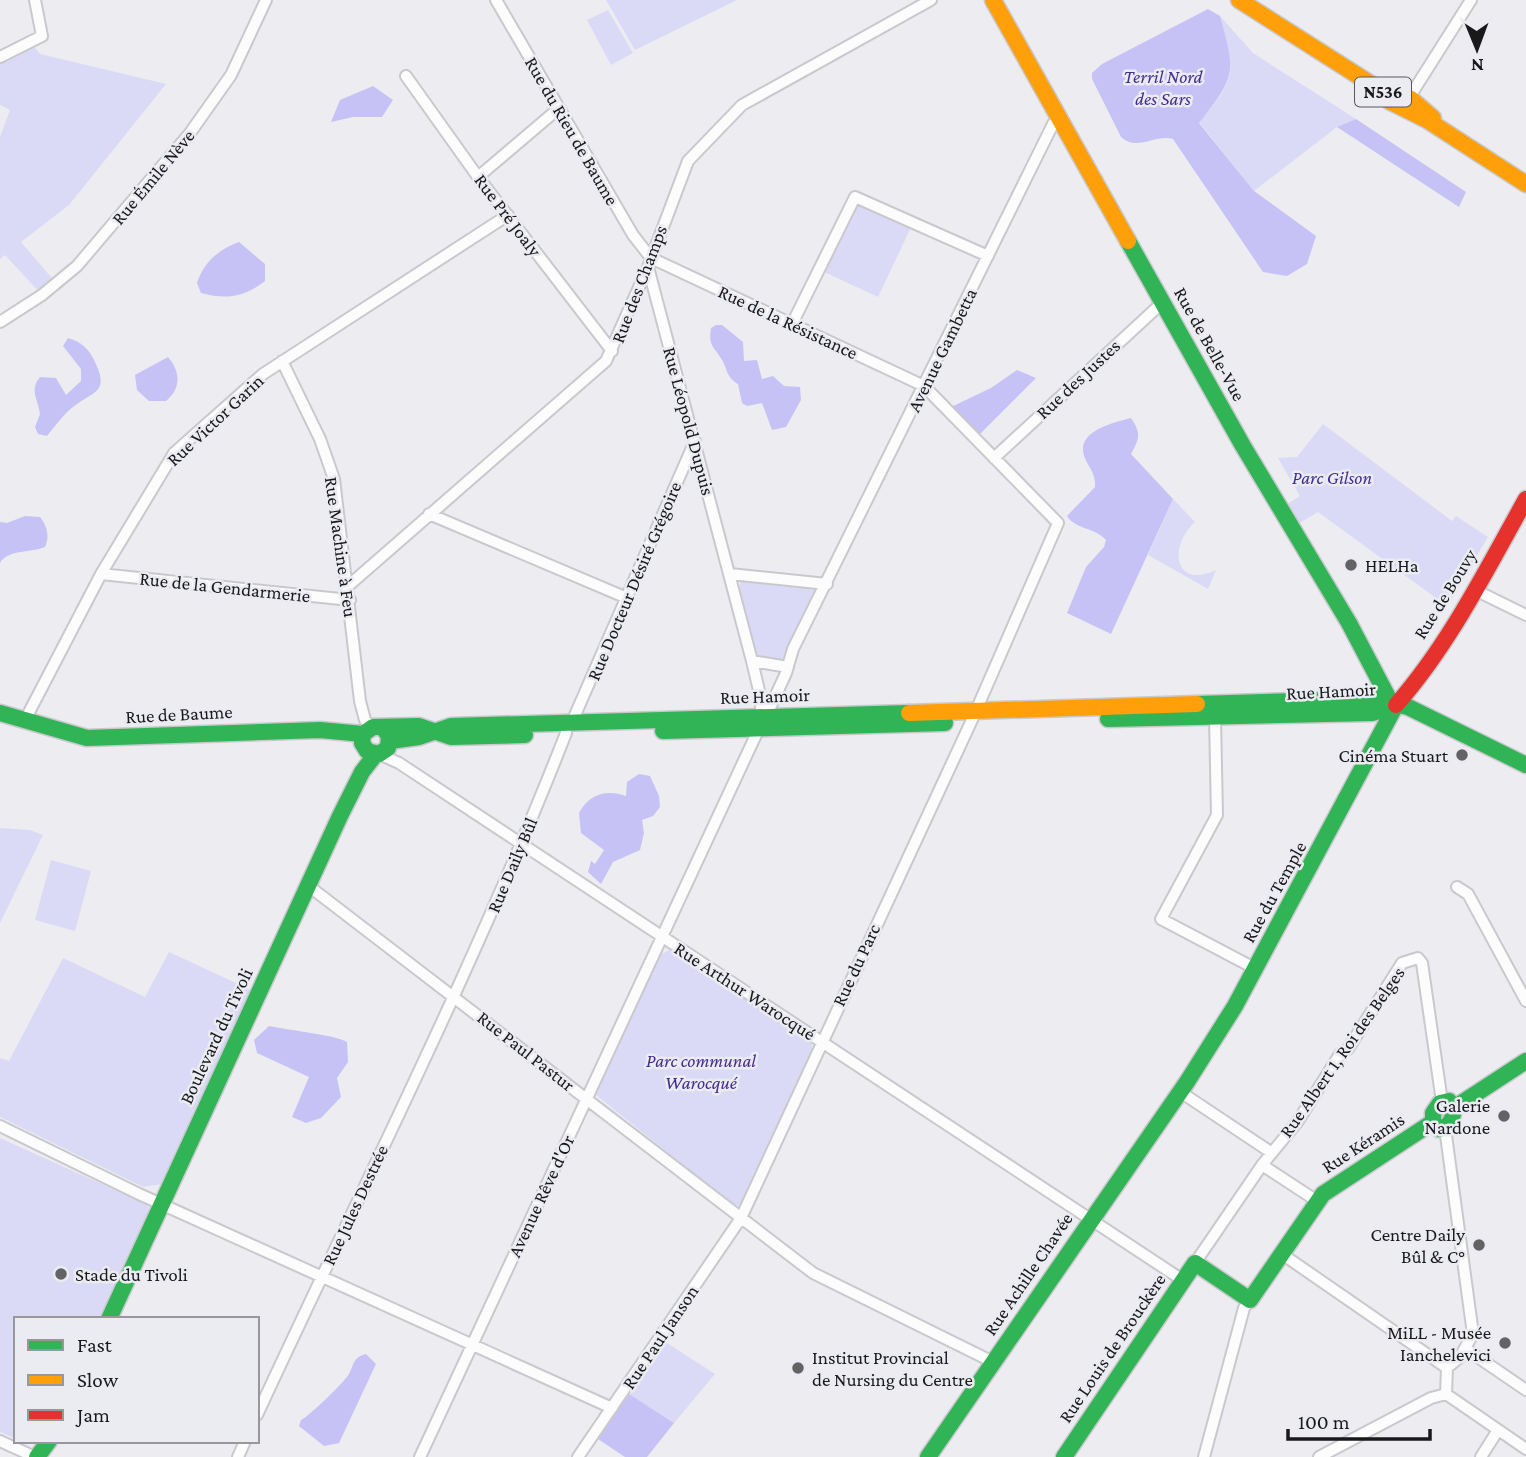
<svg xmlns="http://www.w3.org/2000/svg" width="1526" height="1457" font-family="'Crimson Pro',serif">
  <rect width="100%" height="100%" fill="#ececf1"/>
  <path fill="#dbdaf6" d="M606 0H737L635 50Z
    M608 10 633 53 611 65 587 20Z
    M1220 16 1253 53 1356 119 1337 127 1254 191 1199 122C1238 78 1235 71 1220 16Z
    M30 42 40 54 166 84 69 205 21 242 57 284 42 295 5 255 0 259V137L10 110 0 105V57Z
    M852 199 914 221 878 297 818 269Z
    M1323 424 1452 521 1456 516 1488 537 1447 606 1318 512 1298 524 1286 505 1300 496 1278 458 1297 457Z
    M1173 499 1195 522C1168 546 1174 590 1216 570L1208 589 1148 555Z
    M741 580 816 587 813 602 782 663 758 660 739 590Z
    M0 828 30 830 43 835 0 923Z
    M51 860 91 871 75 931 35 920Z
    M669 950 782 1021 812 1044V1050L741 1206 732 1204 596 1095 656 957Z
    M169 952 260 994 162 1184 143 1187 0 1117V1058L9 1061 63 958 145 997Z
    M0 1138 146 1204 149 1208 143 1229 100 1319H16V1439L0 1432Z
    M667 1343 715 1374 674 1423 630 1395Z"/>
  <path fill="#c6c2f5" d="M1208 9 1220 16C1236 73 1236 76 1199 123L1254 191 1316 236 1307 264 1287 276 1263 272 1173 139C1154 134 1138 152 1121 137L1092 79V73L1102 64Z
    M373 86 393 100 382 117H353L331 122 340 100Z
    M1356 119 1466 192 1459 207 1337 127Z
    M239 242 265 264V281C244 297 227 300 201 293L197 283C204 262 219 249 239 242Z
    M716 325H722L743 342 744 361 757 360 762 379 773 376 784 386 800 387 801 400 786 427 772 430 762 403 747 406 742 403 738 384C726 377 728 370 722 360 714 346 708 347 711 328Z
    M68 338C82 342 89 349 95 362 109 391 95 391 77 404 65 412 56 425 47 436L38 434 35 427 40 414C38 399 29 390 40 377L56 378 66 395 81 381V369L63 346Z
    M168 357C181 372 181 389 166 401H149L137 390 135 375Z
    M1017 370 1036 378 977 437 949 408 991 388Z
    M1131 418C1141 433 1140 438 1131 454L1173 499 1111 634 1067 613 1086 567 1104 547 1106 540C1095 527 1076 530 1067 516L1095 487C1096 469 1085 466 1083 451 1081 430 1115 422 1131 418Z
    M25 516 40 517C47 526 50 536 45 547 32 553 8 549 0 563V522L7 523Z
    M639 774 650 776 659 796 660 807 653 816 642 820 644 833 640 850 613 862 601 884 588 872 591 861 595 864 604 850 581 833 579 813C589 794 606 789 626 796L627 782Z
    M269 1026C287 1030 336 1035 347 1042L348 1062 337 1078 341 1097 321 1118 306 1123 292 1117 309 1077 257 1053 254 1040Z
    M366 1354 376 1364 339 1443 324 1446 299 1426 301 1420C308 1417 340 1386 346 1378 355 1368 350 1358 366 1354Z
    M629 1394 674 1423 647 1457H625L598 1439Z"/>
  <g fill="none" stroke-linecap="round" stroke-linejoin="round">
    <defs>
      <path id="street" d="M496 0 633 235 651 258 924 386 1058 523 971 722 741 1218 578 1457
        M0 57 42 36 35 0
        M406 76 478 177 612 351
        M1407 101 1471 0
        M478 177 558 109
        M0 322 42 295 77 266 190 133 231 75 266 0
        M792 324 855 197 988 256
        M282 361 320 439 334 479 360 701 365 720 373 727
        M994 458 1163 302
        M429 514 627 598
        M101 574 350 600
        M730 574 827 584
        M348 586 606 361 648 267 688 161 742 105 931 0
        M1475 590 1526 615
        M752 661 788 667
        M1215 717 1217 815 1161 919 1256 969
        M765 719 786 673 793 649 1053 124 1060 117
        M25 720 101 574 174 453 263 374 508 215
        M572 722 695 441
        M379 754 399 763 1184 1281
        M310 887 813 1273 993 1362
        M1457 887 1468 894 1526 1001
        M1179 1091 1272 1153
        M0 1126 139 1194 612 1408
        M1445 1128 1473 1334 1460 1357 1447 1368
        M1262 1165 1317 1201
        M1282 1254 1447 1368
        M1195 1263 1262 1165 1298 1121 1340 1054 1348 1049 1402 963 1418 958 1422 963 1442 1102
        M1466 1349 1526 1390
        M1447 1368 1446 1394 1526 1449
        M257 1415C362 1188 475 966 566 733
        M0 1441 35 1457
        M238 1457 245 1441
        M420 1457 761 724V699L752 661 648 267
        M1204 1457 1244 1308 1250 1300
        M1319 1457 1431 1398 1446 1394
        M1481 1457 1498 1430"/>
      <path id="fast" d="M1128 241 1243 446 1349 623 1390 701
        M1197 704 1368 699 1408 707 1526 765
        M0 713 87 738 320 730 363 734
        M1108 719 1372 713 1392 707
        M384 729 389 736 388 748 379 754 367 751 362 743 363 734 373 727 419 726 451 737 525 735
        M663 731 945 723
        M390 741 419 737 451 726 909 713
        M1454 1108 1526 1061
        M1433 1122V1113L1440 1103 1449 1101 1454 1108
        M1433 1122 1439 1129C1450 1127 1453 1119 1454 1108
        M109 1319 340 816 362 772 375 755
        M37 1457 49 1441
        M928 1457 1187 1082 1235 1006 1396 705
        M1064 1457 1195 1263 1250 1300 1323 1194 1433 1122"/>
      <path id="slow" d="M993 0 1128 241
        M1239 0 1382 91 1389 101 1427 120 1526 184
        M1387 88 1411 99 1433 118
        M909 713 1197 704"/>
      <path id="jam" d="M1396 705C1449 645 1487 569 1526 499"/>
    </defs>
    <use href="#street" stroke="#c9c9cd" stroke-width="14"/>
    <use href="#fast" stroke="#c9c9cd" stroke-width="19"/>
    <use href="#slow" stroke="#c9c9cd" stroke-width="19"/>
    <use href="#jam" stroke="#c9c9cd" stroke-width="19"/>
    <use href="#street" stroke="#fcfcfd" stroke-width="10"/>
    <use href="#fast" stroke="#30b455" stroke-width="16"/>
    <use href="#slow" stroke="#ff9f0a" stroke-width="16"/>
    <use href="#jam" stroke="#e5322d" stroke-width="16"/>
  </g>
  <g fill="#636366" stroke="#ebebf2" stroke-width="2.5">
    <circle cx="1351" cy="565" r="7"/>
    <circle cx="1462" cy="755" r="7"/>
    <circle cx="1504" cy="1116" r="7"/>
    <circle cx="1479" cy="1245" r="7"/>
    <circle cx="61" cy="1274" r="7"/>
    <circle cx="1505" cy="1343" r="7"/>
    <circle cx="798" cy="1368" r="7"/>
  </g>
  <g text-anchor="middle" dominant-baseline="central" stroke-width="5" stroke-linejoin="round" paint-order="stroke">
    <rect fill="#ebebf2" stroke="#58585c" stroke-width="2" x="1355" y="77.5" width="56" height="29" rx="5"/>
    <g font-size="18" font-weight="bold" fill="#19191b">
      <text x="1383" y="92">N536</text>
    </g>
    <g font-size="19" font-style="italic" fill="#422c90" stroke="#ebebf2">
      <text x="1163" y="76">Terril Nord<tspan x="1163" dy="22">des Sars</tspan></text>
      <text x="1332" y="477">Parc Gilson</text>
      <text x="701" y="1060">Parc communal<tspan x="701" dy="22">Warocqué</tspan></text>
    </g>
    <g font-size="19" fill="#19191b" stroke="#ebebf2">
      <text transform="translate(572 131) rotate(60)">Rue du Rieu de Baume</text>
      <text transform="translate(153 177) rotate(-50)">Rue Émile Nève</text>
      <text transform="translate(508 215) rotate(53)">Rue Pré Joaly</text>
      <text transform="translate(639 284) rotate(-69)">Rue des Champs</text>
      <text transform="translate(788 322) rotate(25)">Rue de la Résistance</text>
      <text transform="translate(1210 344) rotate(61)">Rue de Belle-Vue</text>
      <text transform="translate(942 350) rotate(-64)">Avenue Gambetta</text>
      <text transform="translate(1078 379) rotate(-43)">Rue des Justes</text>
      <text transform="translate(215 420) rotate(-43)">Rue Victor Garin</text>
      <text transform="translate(689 421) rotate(75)">Rue Léopold Dupuis</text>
      <text transform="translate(341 547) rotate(82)">Rue Machine à Feu</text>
      <text transform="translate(634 581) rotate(-67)">Rue Docteur Désiré Grégoire</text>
      <text transform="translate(225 587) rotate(6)">Rue de la Gendarmerie</text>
      <text transform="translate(1445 594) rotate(-58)">Rue de Bouvy</text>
      <text transform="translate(1331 691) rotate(-3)">Rue Hamoir</text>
      <text transform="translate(765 696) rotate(-2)">Rue Hamoir</text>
      <text transform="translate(179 714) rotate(-3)">Rue de Baume</text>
      <text transform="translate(512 865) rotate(-67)">Rue Daily Bûl</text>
      <text transform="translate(1274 892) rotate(-61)">Rue du Temple</text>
      <text transform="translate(856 965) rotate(-65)">Rue du Parc</text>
      <text transform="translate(745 991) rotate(33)">Rue Arthur Warocqué</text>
      <text transform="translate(216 1036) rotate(-65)">Boulevard du Tivoli</text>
      <text transform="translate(526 1051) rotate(38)">Rue Paul Pastur</text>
      <text transform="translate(1342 1052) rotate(-55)">Rue Albert 1, Roi des Belges</text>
      <text transform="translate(1363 1143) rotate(-33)">Rue Kéramis</text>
      <text transform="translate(541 1196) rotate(-65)">Avenue Rêve d'Or</text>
      <text transform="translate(355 1205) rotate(-65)">Rue Jules Destrée</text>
      <text transform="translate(1028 1274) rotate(-56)">Rue Achille Chavée</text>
      <text transform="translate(660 1337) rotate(-56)">Rue Paul Janson</text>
      <text transform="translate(1112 1348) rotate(-56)">Rue Louis de Brouckère</text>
    </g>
    <g font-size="19" fill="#19191b" stroke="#ebebf2" text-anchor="end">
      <text x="1365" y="565" text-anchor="start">HELHa</text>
      <text x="1448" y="755">Cinéma Stuart</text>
      <text x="1490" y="1105">Galerie<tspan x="1490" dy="22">Nardone</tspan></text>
      <text x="1465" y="1234">Centre Daily<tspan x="1465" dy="22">Bûl &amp; C°</tspan></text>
      <text x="75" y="1274" text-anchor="start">Stade du Tivoli</text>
      <text x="1491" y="1332">MiLL - Musée<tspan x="1491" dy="22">Ianchelevici</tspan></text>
      <text x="812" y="1357" text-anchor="start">Institut Provincial<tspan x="812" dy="22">de Nursing du Centre</tspan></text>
    </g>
  </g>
  <rect x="14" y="1317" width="245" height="126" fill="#ebebf2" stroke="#97979c" stroke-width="2"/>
  <rect x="28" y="1340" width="35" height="10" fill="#30b455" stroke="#97979c" stroke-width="2"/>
  <text x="77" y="1352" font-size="21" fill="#19191b">Fast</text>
  <rect x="28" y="1375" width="35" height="10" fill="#ff9f0a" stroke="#97979c" stroke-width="2"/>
  <text x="77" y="1387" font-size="21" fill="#19191b">Slow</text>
  <rect x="28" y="1410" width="35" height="10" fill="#e5322d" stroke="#97979c" stroke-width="2"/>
  <text x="77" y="1422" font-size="21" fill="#19191b">Jam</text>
  <g transform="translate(1477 49) rotate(179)" stroke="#ebebf2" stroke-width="5" paint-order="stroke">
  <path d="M0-5L12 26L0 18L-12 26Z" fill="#19191b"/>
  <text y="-10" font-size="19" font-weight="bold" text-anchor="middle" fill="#19191b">N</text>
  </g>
  <path d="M1288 1429v10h142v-10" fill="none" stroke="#19191b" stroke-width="3.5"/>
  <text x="1298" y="1429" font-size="21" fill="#19191b" stroke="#ebebf2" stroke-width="5" paint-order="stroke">100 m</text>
</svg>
